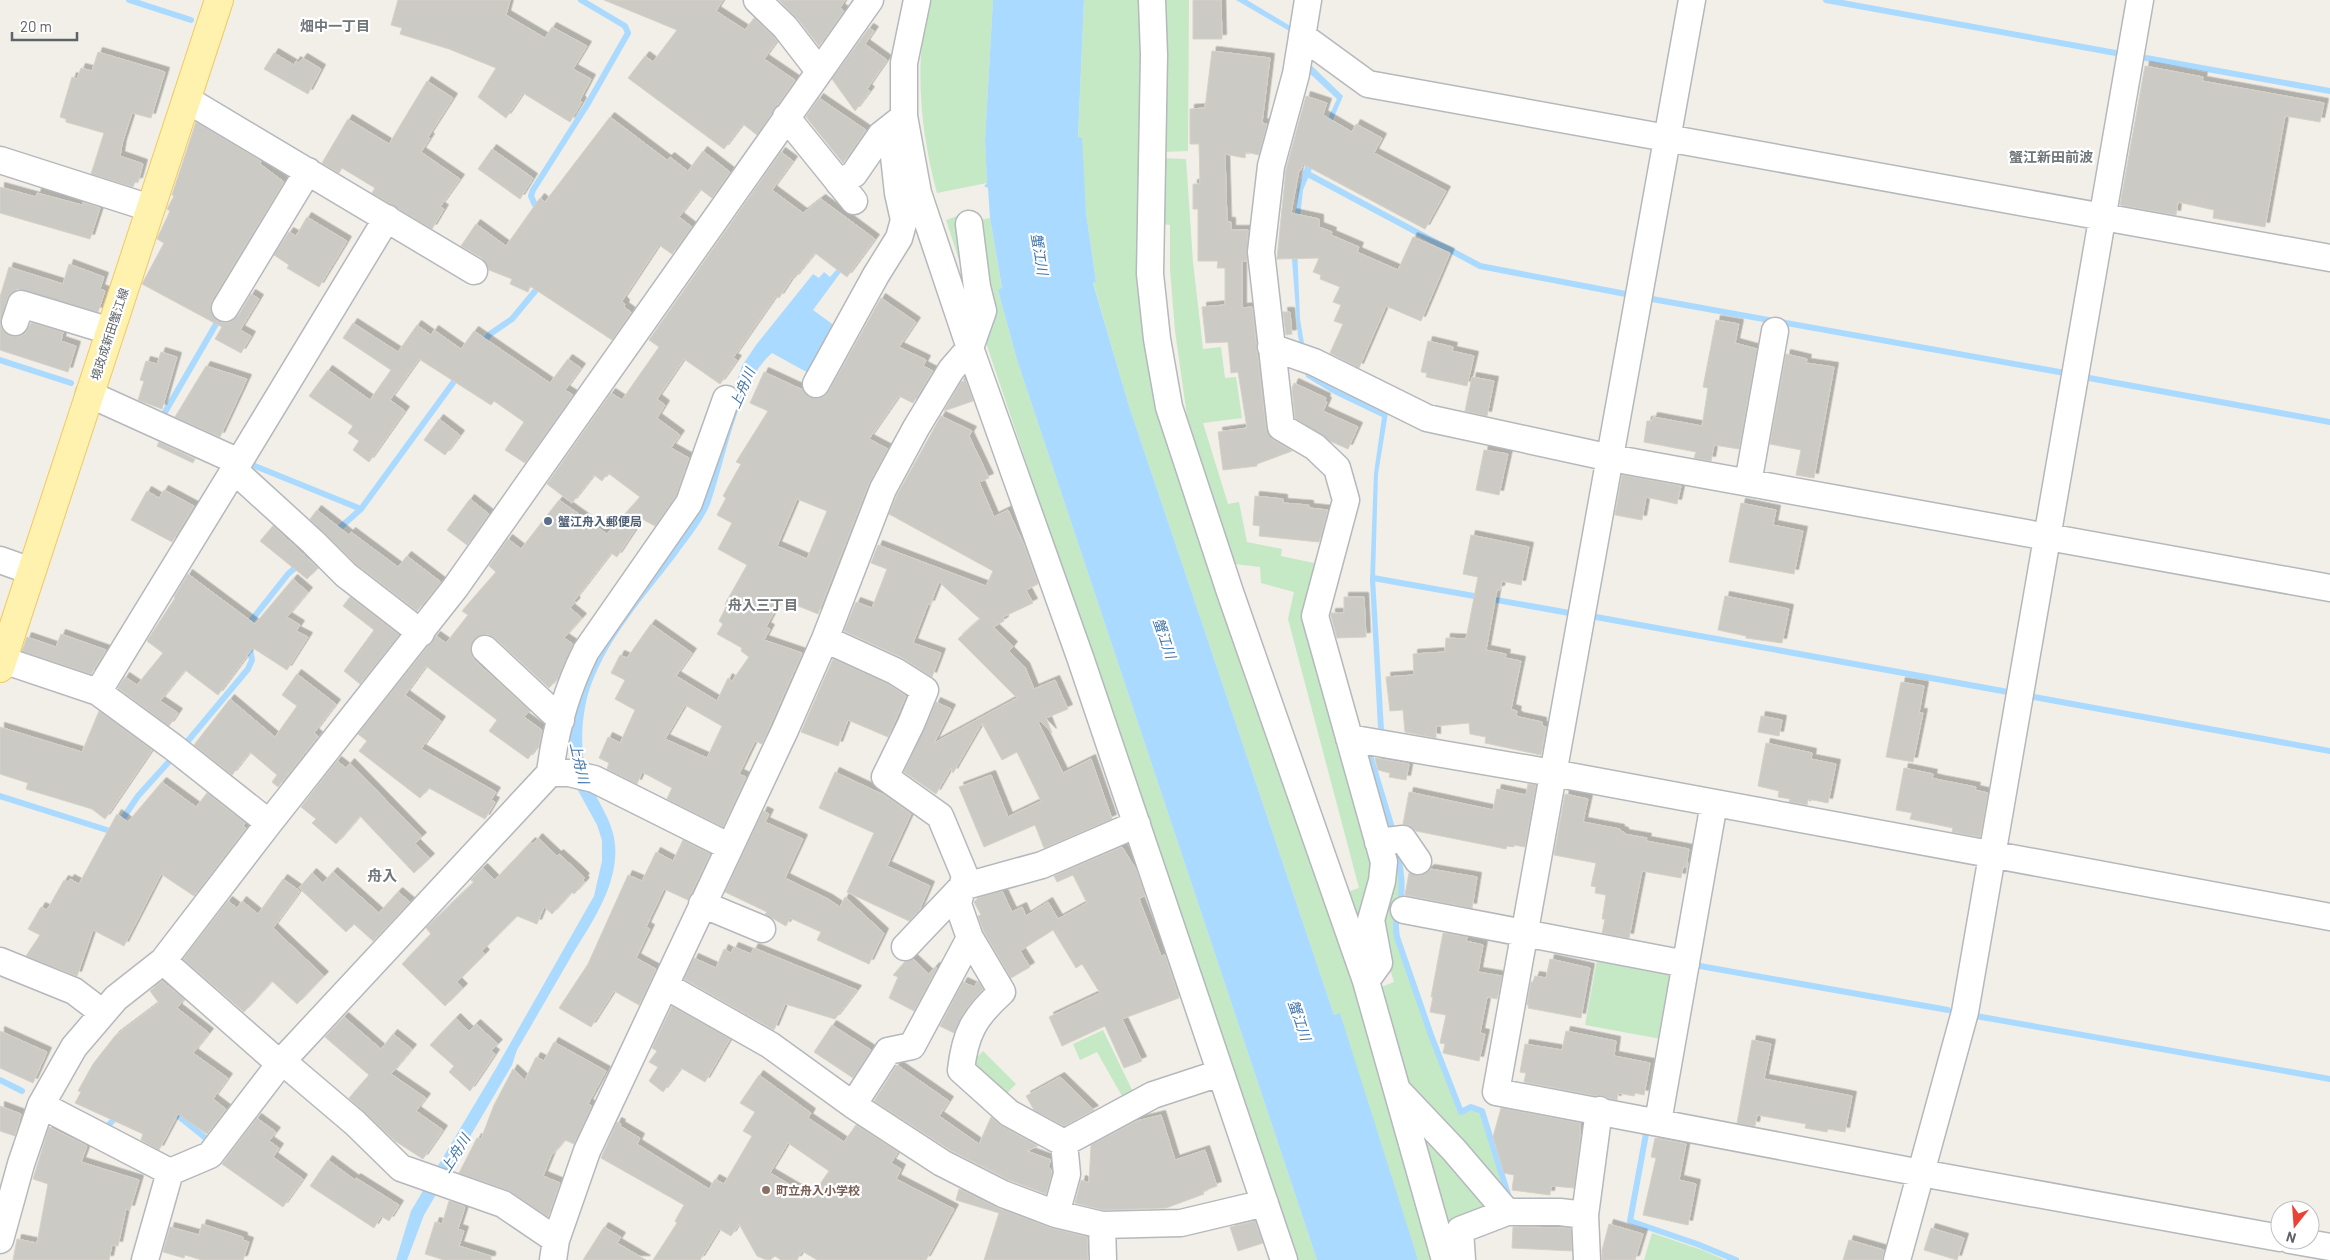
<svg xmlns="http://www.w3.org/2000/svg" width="2330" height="1260" font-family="Barlow,'Noto Sans JP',sans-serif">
  <defs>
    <filter id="shadow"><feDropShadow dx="4.5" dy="-4.5" stdDeviation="0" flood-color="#0004"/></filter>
  </defs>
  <rect width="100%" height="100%" fill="#f1efe8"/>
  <path fill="#c5e8c5" d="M929 0H993L985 140 987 183 937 193C920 130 914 64 929 0Z
    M1084 0H1144L1145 290 1435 1260H1418L1413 1246 1340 1014 1334 1015 1129 406 1093 282 1096 281 1086 213 1078 137Z
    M1158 0H1189L1188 151 1161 152Z
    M1161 158 1186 159 1193 262 1203 349 1221 347 1225 378 1236 377 1242 418 1203 423 1228 504 1239 502 1247 542 1282 549 1281 556 1323 565 1309 615 1376 858 1369 949 1342 894 1359 888 1288 619 1294 592 1261 583 1260 567 1235 564 1187 416 1175 331 1170 269V225L1163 224Z
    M960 215 974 306 946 220Z
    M990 218 1002 289 998 290 1017 360 1317 1260H1295L982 331 975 221Z
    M1393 845 1400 872 1399 898 1393 922 1395 937 1461 1114 1472 1110 1480 1113 1510 1208 1404 1091 1374 990 1394 982 1378 930Z
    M1598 955 1674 969 1661 1039 1585 1025Z
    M1103 1030 1136 1098 1126 1103 1097 1052 1080 1060 1073 1044Z
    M983 1051 1016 1084 1000 1100 967 1068Z
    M1413 1116 1498 1208 1453 1260Z
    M1652 1233 1702 1250 1725 1260H1644Z"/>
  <path fill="#aadaff" d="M993 0H1084L1078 137 1082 138 1086 213 1096 281 1093 283 1129 406 1334 1015 1340 1013 1418 1260H1317L1017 360 998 290 1002 288 990 218 988 188 984 186 987 183 985 140Z
    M1236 0H1247L1292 27 1291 32Z
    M1311 65 1343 96 1303 190 1297 245 1300 319 1309 373 1338 390 1388 413 1378 474 1375 578 1384 730 1378 728 1370 581 1374 473 1382 417 1334 394 1306 377 1298 336 1291 247 1298 189 1305 167 1337 99 1305 69Z
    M837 269 841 272 813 310 839 329 812 375 772 353C737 383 726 460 710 504 702 523 688 539 676 556 643 599 604 642 588 694 580 724 579 762 593 790 602 808 613 824 615 844 619 887 589 926 568 962 551 991 534 1021 517 1050L512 1065 424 1215 407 1260H396L411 1211 495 1070 594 896 602 861V840L597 825 574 783 572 742 564 739 579 680 698 498 742 366 756 345 813 274 819 278 824 272 830 277Z"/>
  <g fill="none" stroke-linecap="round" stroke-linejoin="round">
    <path stroke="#aadaff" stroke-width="6" d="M129 0 191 20
      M1826 0 2121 54
      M2146 58 2330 91
      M1306 173 1480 266 1631 295
      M542 210 535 205 531 196 533 190 587 105 628 33 625 26 581 0
      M1652 299 2065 373
      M482 344 490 334 512 319 541 284
      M0 360 71 383
      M2089 378 2330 422
      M161 419 223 312
      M250 464 361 509
      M334 533 361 509 458 376
      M1373 578 1575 614
      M1596 617 2008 692
      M247 626 288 574 315 550
      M2034 697 2330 751
      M182 748 248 669 252 660 249 643
      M1368 749 1393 831
      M0 796 110 831 115 830 138 796 175 755
      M1395 846C1400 864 1403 879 1401 898 1398 915 1394 918 1397 937L1431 1035 1461 1112 1471 1107 1482 1111 1510 1201
      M1700 966 1948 1010
      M1976 1016 2330 1079
      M0 1080 22 1091
      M172 1111 208 1140
      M102 1129 104 1130 118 1115
      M1646 1134 1630 1221 1697 1244 1736 1260"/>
  </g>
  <path fill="#cccac5" stroke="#d6d1c6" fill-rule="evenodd" filter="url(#shadow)" d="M398 0H510L506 15 545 38 552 27 587 46 573 69 591 79 580 100 582 102 570 122 523 93 506 118 478 97 496 68 449 49 400 34 402 28 391 25Z
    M604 0H723L716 11 745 30 754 18 774 37 777 41 764 59 795 80 757 135 743 124 724 149 628 78 645 56 653 62 677 30Z
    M779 0H845L840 8 844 11 819 46 797 18Z
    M1193 0H1221L1222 39H1193Z
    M869 28 874 31 865 44 887 60 867 89 870 91 855 111 832 79Z
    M1212 51 1270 58 1262 123 1267 124 1259 155 1246 152 1245 158 1225 154 1227 222H1231V230H1248L1247 261H1242V308L1252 307 1266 429 1273 440 1292 451 1257 464V466L1223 470 1218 432 1247 428 1238 372 1231 373 1228 342 1206 343 1202 307 1225 305V268H1217L1218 261H1198V209H1193V184H1200L1199 144H1190V109L1205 108Z
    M98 52 165 72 151 118 132 113 122 144 120 156 143 164 138 182H135L133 187 91 174 104 133 66 122V119L60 117 72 77 77 79 81 68 92 71Z
    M274 53 294 65 296 61 299 63 303 58 321 69 308 94 264 69Z
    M2145 66 2203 77 2202 81 2324 103 2320 122 2285 116 2265 227 2213 218 2214 210 2178 202 2176 215 2120 205Z
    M427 81 453 98 428 137 430 138 421 152 460 179 440 207 444 209 432 229 372 193 375 188 342 168 339 173 322 163 348 119 389 144Z
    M1306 96 1327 103 1323 115 1352 132 1356 124 1382 138 1374 153 1446 191 1425 229 1303 164 1301 170H1299L1291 213 1319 219V227L1332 232 1331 235 1359 247 1357 252 1398 270 1413 237 1450 253 1421 321 1386 306 1359 368 1330 353 1343 324 1334 321 1341 305 1333 302 1340 287 1320 279 1321 275 1313 272 1319 258 1277 259 1286 169Z
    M819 98 866 130 843 163 806 117Z
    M610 117 667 160 670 157 688 171 703 151 730 172 712 198 700 189 679 217 692 227 672 254 659 245 622 301 625 304 624 307 631 312 612 340 530 286 528 292 510 284 512 279 489 270 482 258 461 246 476 224 506 246 540 198 545 202Z
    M196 122 261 161 260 164 284 182 212 300 210 307 212 315 217 321 225 323 232 321 238 316 251 294 259 299 240 330 251 336 241 353 215 339 222 327 142 284 164 243 157 239 170 211 167 209 174 196 172 195Z
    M492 149 533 178 520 199 478 169Z
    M781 152 793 161 772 190 803 213 821 199 875 239 847 277 815 253 794 279 792 278 779 298 776 296 733 358 737 360 720 384 684 359 657 399 665 405 657 418 680 435 671 448 689 458 676 496 655 526 642 519 617 557 611 553 574 601 576 602 570 608 582 618 564 638 573 644 558 678 549 688 495 638 488 634 481 635 474 639 470 646 471 654 474 660 530 711 524 717 542 730 539 744 528 759 489 731 497 720 426 666 405 695 441 721 421 749 496 792 491 800 495 802 485 819 429 788 420 798 359 751 367 741 358 734 436 636 446 643 468 615 462 611 496 572 489 566 508 539 521 549 559 500 607 534 640 497 608 473 602 481 594 475 572 503 547 484 611 393 622 400 659 347 649 340Z
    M0 187 36 197 37 193 82 205 83 202 100 208 90 239 0 213Z
    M307 217 347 241 319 287 287 268 289 265 274 255 289 232 296 236Z
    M69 264 104 277 100 289 105 291 98 312 18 289 11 293 7 299 0 325 4 332 11 336 18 337 25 334 31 323 63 332 61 341 76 346 68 372 0 350V297L9 267 63 284Z
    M881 298 916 322 899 347 926 360 923 366 933 371 913 403 899 396 869 439 888 449 869 483 818 614 781 599 766 627 770 629 764 640 802 653 762 744 755 741 739 774 746 777 723 827 667 799 672 788 642 772 637 784 607 769 609 763 599 758 608 737 620 743 635 710 615 699 625 680 611 673 620 655 627 658 651 624 692 653 676 676 717 701 728 678 732 681 749 657 741 651 742 648 717 634 723 624 719 621 727 605 725 604 747 565 718 549 732 523 717 515 726 498 723 496 741 464 736 462 768 411 750 403 764 372 803 390 809 397 817 399 824 397 829 391ZM797 499 827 511 807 559 777 546ZM685 705 722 726 707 758 665 739Z
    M1283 312H1290L1292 334 1286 335Z
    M1716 320 1739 324 1735 343 1757 349 1739 449 1714 445 1711 461 1694 458 1696 452 1644 442 1647 421H1652L1653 417 1702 426 1708 388 1703 387Z
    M353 323 398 352 417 325 431 335 434 330 461 349 474 331 550 383 568 359 581 368 565 390 573 395 525 463 505 450 524 422 494 401 491 405 419 359 390 400 405 411 369 462 353 450 359 441 348 433 353 426 309 396 328 370 370 400 391 370 343 338Z
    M1428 341 1453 347 1452 351 1474 356 1467 386 1426 377 1427 373 1421 372Z
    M161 352 177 357 162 409 138 400 144 381 140 380 146 361 157 364Z
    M1786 354 1807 359 1806 363 1834 367 1814 478 1796 475 1801 450 1770 444Z
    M206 366 247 379 220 437 175 417Z
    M1472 377 1494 381 1487 416 1465 411Z
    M966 380 973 401 944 411 961 382Z
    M1294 383 1326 398 1325 401 1327 402 1323 411 1358 427 1348 449 1330 441 1295 418 1292 388Z
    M941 416 972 431 969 436 989 478 979 482 994 517 1008 510 1024 545 1038 584 1026 590 1033 603 1003 617 1004 621 993 627 1013 646 1009 651 1025 667 1034 689 1055 680 1068 709 1046 718 1052 733 1040 721 1038 722 1063 773 1091 759 1112 819 1044 848 1035 825 984 847 959 787 991 775 1008 817 1041 801 1017 752 1002 760 982 723 953 773 951 768 936 794 904 772 936 702 951 709 934 743 1017 698 958 639 980 619 939 582 930 605 928 604 913 643 941 653 932 677 901 657 844 631 856 602 872 608 887 569 871 563 878 545 986 586 993 571 889 514 897 495Z
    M439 419 460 435 445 455 424 440Z
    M159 442 195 459 193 463 157 446Z
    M1484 450 1508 454 1499 495 1476 490Z
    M1622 475 1681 486 1677 504 1646 497 1642 520 1615 515Z
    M164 490 194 506 172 542 131 520 147 491 159 498Z
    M1255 496 1283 499V503L1309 505V508L1328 510 1319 542 1259 536 1260 526 1253 525Z
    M470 499 489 514 467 545 447 530Z
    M1741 503 1776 510 1773 525 1803 531 1794 574 1729 562Z
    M317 510 349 535 351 532 398 567 407 556 441 582 417 611 356 564 310 519Z
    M273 526 318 568 307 579 260 541Z
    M1471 535 1529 547 1521 585 1502 581 1500 590H1497L1486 650 1506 654 1505 658 1521 661 1511 709 1517 711 1516 715 1519 717 1542 722V726L1546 727 1541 755 1485 743 1486 737 1470 734 1469 723 1436 726V738L1405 732 1403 710 1390 711 1386 677 1414 675 1413 654 1445 652 1446 638 1466 639 1478 577 1463 574Z
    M188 574 255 624 293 579 308 592 287 617 300 625 296 631 308 637 287 670 253 648 218 695 185 670 160 701 178 713 169 726 118 688 125 677 137 685 163 653 147 641 175 598 174 597Z
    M1725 596 1789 609 1782 643 1746 638V636L1718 630Z
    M350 597 399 635 360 684 344 671 374 630 343 606Z
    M1344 597H1364L1366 637 1337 638 1331 616V613H1344Z
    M61 634 106 650 91 674 22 651 27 637 56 647Z
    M833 659 888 684 906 696 888 737 848 720 838 746 801 732Z
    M297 674 336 704 314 733 318 736 278 787 272 782 277 775 250 752 232 775 194 745 230 699 275 737 297 706 282 695Z
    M1901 682 1924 686 1919 713H1923L1913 762 1886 757Z
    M99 711 152 750 105 819 92 809 26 789 28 783 0 774V727L82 752Z
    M1761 716 1782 720 1779 736 1758 732Z
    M1766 743 1812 753 1811 759 1836 764 1828 803 1808 799 1807 805 1789 802 1790 799 1778 797 1779 791 1758 786Z
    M1375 758 1409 764 1406 780 1389 777 1390 773 1378 770Z
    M337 761 346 768 350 763 422 837 415 843 430 858 414 873 360 816 336 844 312 823 316 819 301 807Z
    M1904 768 1933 774 1932 778 1940 780 1976 787 1975 790 1988 793 1980 837 1952 832 1953 828 1910 819 1912 813 1896 810Z
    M835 772 884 795 911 814 887 866 930 886 919 911 909 921 847 892 874 833 819 808Z
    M162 782 196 807 207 793 245 823 243 826 246 828 194 896 161 874 124 946 93 930 77 976 26 956 40 935 28 929 41 907 47 910 64 880 68 882 70 879 79 884 117 814 128 822Z
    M1528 784 1536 785 1525 847 1514 845V847L1507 846 1506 849 1416 831 1410 826 1403 824 1409 792 1493 810 1497 789 1526 795Z
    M1565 794 1588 799 1583 822 1620 829V831L1624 832V834L1647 838 1646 841 1689 849 1686 867H1683L1681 878 1642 871 1629 938 1602 933 1605 919H1602L1606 895 1595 893 1596 887 1591 886 1596 863 1554 855Z
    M763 811 769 814 765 822 803 839 785 878 828 899 840 907 845 897 884 933 869 964 817 940 821 932 790 918 786 926 765 914 767 912 725 892Z
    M538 838 557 856 559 854 578 871 585 878 583 880 585 882 574 894 572 892 552 914 544 907 537 924 517 916 482 951 485 954 457 982 463 988 445 1006 402 964 431 934 426 928 474 882 471 880 483 868 495 880 531 842 533 844Z
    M683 840 710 854 688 900 664 889 646 927 650 929 636 958 656 969 639 1005 614 991 591 1027 559 1008 588 964 628 875 642 881 656 852 673 861Z
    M1122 847 1137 871 1145 895 1139 899 1161 956 1165 955 1179 998 1122 1019 1142 1061 1124 1068 1105 1026 1062 1046 1049 1017 1100 993 1082 964 1076 968 1053 930 1020 951 1030 967 1011 978 984 932 978 916 981 915 974 902 978 898 1002 891 1012 912 1022 907 1026 916 1048 902 1058 919 1087 903 1073 875 1057 882 1054 876Z
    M1430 869 1477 877 1472 908 1405 895 1409 873 1420 876Z
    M333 872 379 913 398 892 410 902 373 941 354 924 346 932 299 888 312 873 323 883Z
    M283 879 300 891 273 928 324 976 297 1004 272 981 244 1012 183 959 228 901 237 908 242 901 258 914Z
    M1443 933 1467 937 1466 941 1483 945 1478 972 1502 976 1497 999 1487 997 1480 1033 1485 1034 1479 1061 1443 1053 1445 1044 1440 1043 1446 1015 1430 1012 1433 997H1431Z
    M734 947 751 954 754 948 857 990 835 1019 785 1004 774 1030 684 979 694 958 716 968 724 949 731 953Z
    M913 959 929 974 935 967 937 968 914 1011 889 998 898 977 893 975 905 962Z
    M1550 959 1590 968 1581 1018 1528 1008 1529 1005H1527L1531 982H1533L1535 976 1546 978Z
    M162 981 184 999 177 1008 209 1033 193 1053 228 1078 213 1099 226 1109 207 1134 178 1114 159 1150 141 1140 143 1134 75 1103 81 1092 78 1091 93 1064 115 1036 159 1003 150 991Z
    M978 981 983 989 965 1010 954 1033 940 1026 963 982 974 987Z
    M672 1006 730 1039 705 1082 681 1068 663 1092 649 1081 658 1067 649 1062 657 1051 652 1048Z
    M344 1017 381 1049 393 1034 412 1049 391 1074 426 1098 416 1111 443 1130 423 1159 395 1141 349 1098 369 1075 325 1037Z
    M456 1018 469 1031 476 1024 498 1044 491 1051 495 1054 470 1091 449 1072 454 1066 430 1045Z
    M832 1025 871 1050 853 1078 814 1052Z
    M0 1031 47 1052 33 1083 0 1068Z
    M1566 1031 1616 1041 1614 1056 1650 1063 1644 1095 1635 1093 1634 1096 1618 1093 1617 1100 1524 1082 1526 1073 1520 1072 1525 1044 1562 1050Z
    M1752 1040 1771 1044 1764 1079 1852 1096 1845 1132 1828 1129 1827 1132 1805 1128 1806 1124 1757 1115 1755 1126 1737 1123Z
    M554 1042 606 1071 588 1104 592 1106 574 1144 565 1140 551 1156 543 1176 560 1183 548 1217 508 1190 459 1173 477 1138 481 1139 494 1105 513 1069 525 1080 536 1057 544 1061Z
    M897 1065 949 1101 939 1116 979 1144 991 1117 1002 1126 1038 1146 1027 1151 1051 1160 1048 1167 1051 1169 1052 1173 1046 1194 1009 1180 950 1150 874 1101Z
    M759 1075 811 1113 808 1118 844 1142 856 1125 898 1152 891 1163 901 1169 896 1179 954 1209 926 1260H817L802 1251 797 1260H781L775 1256 770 1260 764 1259 757 1256 739 1224 731 1236 719 1229 700 1260H653L677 1223 675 1221 684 1205 601 1158 617 1122 621 1124 620 1126 640 1138 637 1144 709 1189 715 1179 724 1184 752 1136 743 1131 755 1112 740 1103ZM788 1143 829 1171 811 1197 770 1173Z
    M1060 1077 1094 1110 1064 1126 1034 1110 1026 1096Z
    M0 1106 21 1114 15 1136 0 1131Z
    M1501 1108 1580 1123V1138L1574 1188 1551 1186 1550 1195 1512 1190 1514 1175 1504 1173 1493 1137Z
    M1161 1115 1175 1160 1205 1150 1217 1186 1203 1191 1204 1194 1166 1208 1103 1210 1075 1203 1081 1180 1089 1183 1091 1145 1137 1121Z
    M257 1118 276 1132 269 1141 279 1148 273 1157 303 1179 283 1207 222 1164Z
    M49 1127 87 1146 81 1162 139 1180 130 1210 126 1209 118 1246 112 1245 109 1260H13L17 1239 37 1243 48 1184 33 1179Z
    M1655 1138 1686 1144 1679 1180 1696 1184 1688 1225 1643 1215 1656 1158 1651 1157Z
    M328 1160 355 1180 356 1178 399 1205 389 1221 381 1216 374 1228 310 1186Z
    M959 1189 998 1208 1051 1228 1087 1237 1088 1260H984L999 1213 956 1200Z
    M449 1201 465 1207 458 1229 464 1231 459 1246 491 1256V1260H444L425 1254 435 1222 442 1224Z
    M1255 1221 1263 1243 1238 1251 1230 1227Z
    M202 1224 243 1237V1240L249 1242 243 1260H202L185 1255 184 1258 163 1252 170 1227 199 1235Z
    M1609 1224 1643 1234 1635 1260H1602V1250Z
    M604 1227 621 1237 617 1243 646 1260H583Z
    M1513 1227 1571 1228 1572 1251 1512 1248Z
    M1931 1228 1964 1238 1957 1260 1924 1250Z
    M1849 1240 1884 1250 1882 1260H1843Z"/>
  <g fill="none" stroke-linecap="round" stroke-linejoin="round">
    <defs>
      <path id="minor" d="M757 0 785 27 819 71
        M917 0 904 63V116L918 193 970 348 1080 657 1284 1260
        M1152 0 1154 55 1150 274 1157 339 1169 407 1230 592 1366 981 1445 1260
        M1308 0 1296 74 1271 166 1261 252 1281 427 1315 447 1337 468 1346 500 1315 616 1384 862 1382 881 1371 920 1379 963 1366 981
        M1692 0 1496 1092 1921 1173 2280 1238
        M1302 36 1368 84 2330 258
        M186 99 474 271
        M786 117 854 201
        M0 160 150 208
        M839 183 854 174 881 135 900 120
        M225 308 308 171
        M15 322 21 304 110 331
        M1271 347 1314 362 1427 418 1611 458 2330 588
        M816 384 876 275 899 238 904 220 898 193 893 147
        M89 394 239 462 98 692
        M239 462 387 218
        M234 470 313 542 346 575 421 633
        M1748 483 1775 331
        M0 560 31 571
        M825 639 895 671 925 690 911 724 885 777 940 816 965 876 958 904 970 938 1002 992C974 1017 965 1034 961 1070L1009 1113 1064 1143 1067 1174 1056 1214
        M485 649 561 720
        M3 660 98 692 173 747 269 823
        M1349 738 1553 773 2330 917
        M550 773C555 731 567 689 586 651L689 503 726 399
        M1378 842 1403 839 1418 861
        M702 904 762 929
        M1404 910 1686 964
        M905 947 962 887 1042 865 1137 824
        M0 961 74 991 103 1013
        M163 961 280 1064
        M666 986 770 1045 853 1105 942 1163 1003 1194 1056 1214 1102 1225 1181 1223 1265 1203
        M282 1061 355 1123 401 1168 503 1204 556 1240
        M1399 1092 1454 1150 1507 1212
        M41 1105 170 1172
        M853 1105 888 1051 912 1046 970 938
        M1658 1122 1714 803
        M1064 1143 1153 1095 1220 1073
        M1102 1225 1103 1260
        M0 1240 21 1164 41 1105 74 1047 116 998 163 961 269 823 455 588 870 0
        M2290 1240 2330 1247
        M145 1260 170 1172 210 1155 282 1061 550 773H569L594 779 730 847
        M553 1260 556 1240 587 1151 785 730 825 639 883 489 916 428 951 370 970 348 983 311 977 287 969 224
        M1462 1260 1460 1230 1507 1212H1560L1585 1215
        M1587 1260 1585 1215 1599 1110
        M1897 1260 1965 1012 2140 0"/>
      <path id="major" d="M0 668 219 0"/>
    </defs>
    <use href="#minor" stroke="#b5b8bc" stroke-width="29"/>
    <use href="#major" stroke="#f2c960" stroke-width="30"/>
    <use href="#minor" stroke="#fff" stroke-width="26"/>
    <use href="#major" stroke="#fff2af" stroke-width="28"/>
  </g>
  <circle fill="#5c6f8a" stroke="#fff" stroke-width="2" cx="548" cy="521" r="5"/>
  <circle fill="#8d6e63" stroke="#fff" stroke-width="2" cx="766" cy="1190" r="5"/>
  <g text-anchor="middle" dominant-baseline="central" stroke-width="4.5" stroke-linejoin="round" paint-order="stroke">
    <g font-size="12" fill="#5f6368" stroke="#fff">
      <text transform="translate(109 334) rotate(-72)">境政成新田蟹江線</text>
    </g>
    <g font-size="12" font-weight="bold" fill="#4e5e75" stroke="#fff" text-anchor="start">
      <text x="558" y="521">蟹江舟入郵便局</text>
    </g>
    <g font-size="12" font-weight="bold" fill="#785e54" stroke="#fff" text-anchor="start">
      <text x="776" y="1190">町立舟入小学校</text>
    </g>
    <g font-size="14" font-weight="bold" fill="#70757a" stroke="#fff">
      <text x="335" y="25">畑中一丁目</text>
      <text x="2051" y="156">蟹江新田前波</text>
      <text x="763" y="604">舟入三丁目</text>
    </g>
    <g font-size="14" font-style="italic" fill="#4174aa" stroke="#fff">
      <text transform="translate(1040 254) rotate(81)">蟹江川</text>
      <text transform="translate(742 388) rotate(-67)">上舟川</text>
      <text transform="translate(1165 638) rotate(71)">蟹江川</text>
      <text transform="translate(580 763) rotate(77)">上舟川</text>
      <text transform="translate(1300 1020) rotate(71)">蟹江川</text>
      <text transform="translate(455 1153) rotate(-58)">上舟川</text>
    </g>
    <g font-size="15" font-weight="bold" fill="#70757a" stroke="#fff">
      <text x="382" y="875">舟入</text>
    </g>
  </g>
  <g transform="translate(2295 1225) rotate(197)"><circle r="24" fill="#ffffff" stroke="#bfc1c3"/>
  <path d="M0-4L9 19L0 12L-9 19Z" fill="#ea4335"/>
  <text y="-8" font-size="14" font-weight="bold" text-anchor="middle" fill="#5f6368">N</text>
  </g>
  <path d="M12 32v8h65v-8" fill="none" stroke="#5f6368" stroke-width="2.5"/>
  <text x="20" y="32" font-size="15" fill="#5f6368" stroke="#ffffff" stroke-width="4" paint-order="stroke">20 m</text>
</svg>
